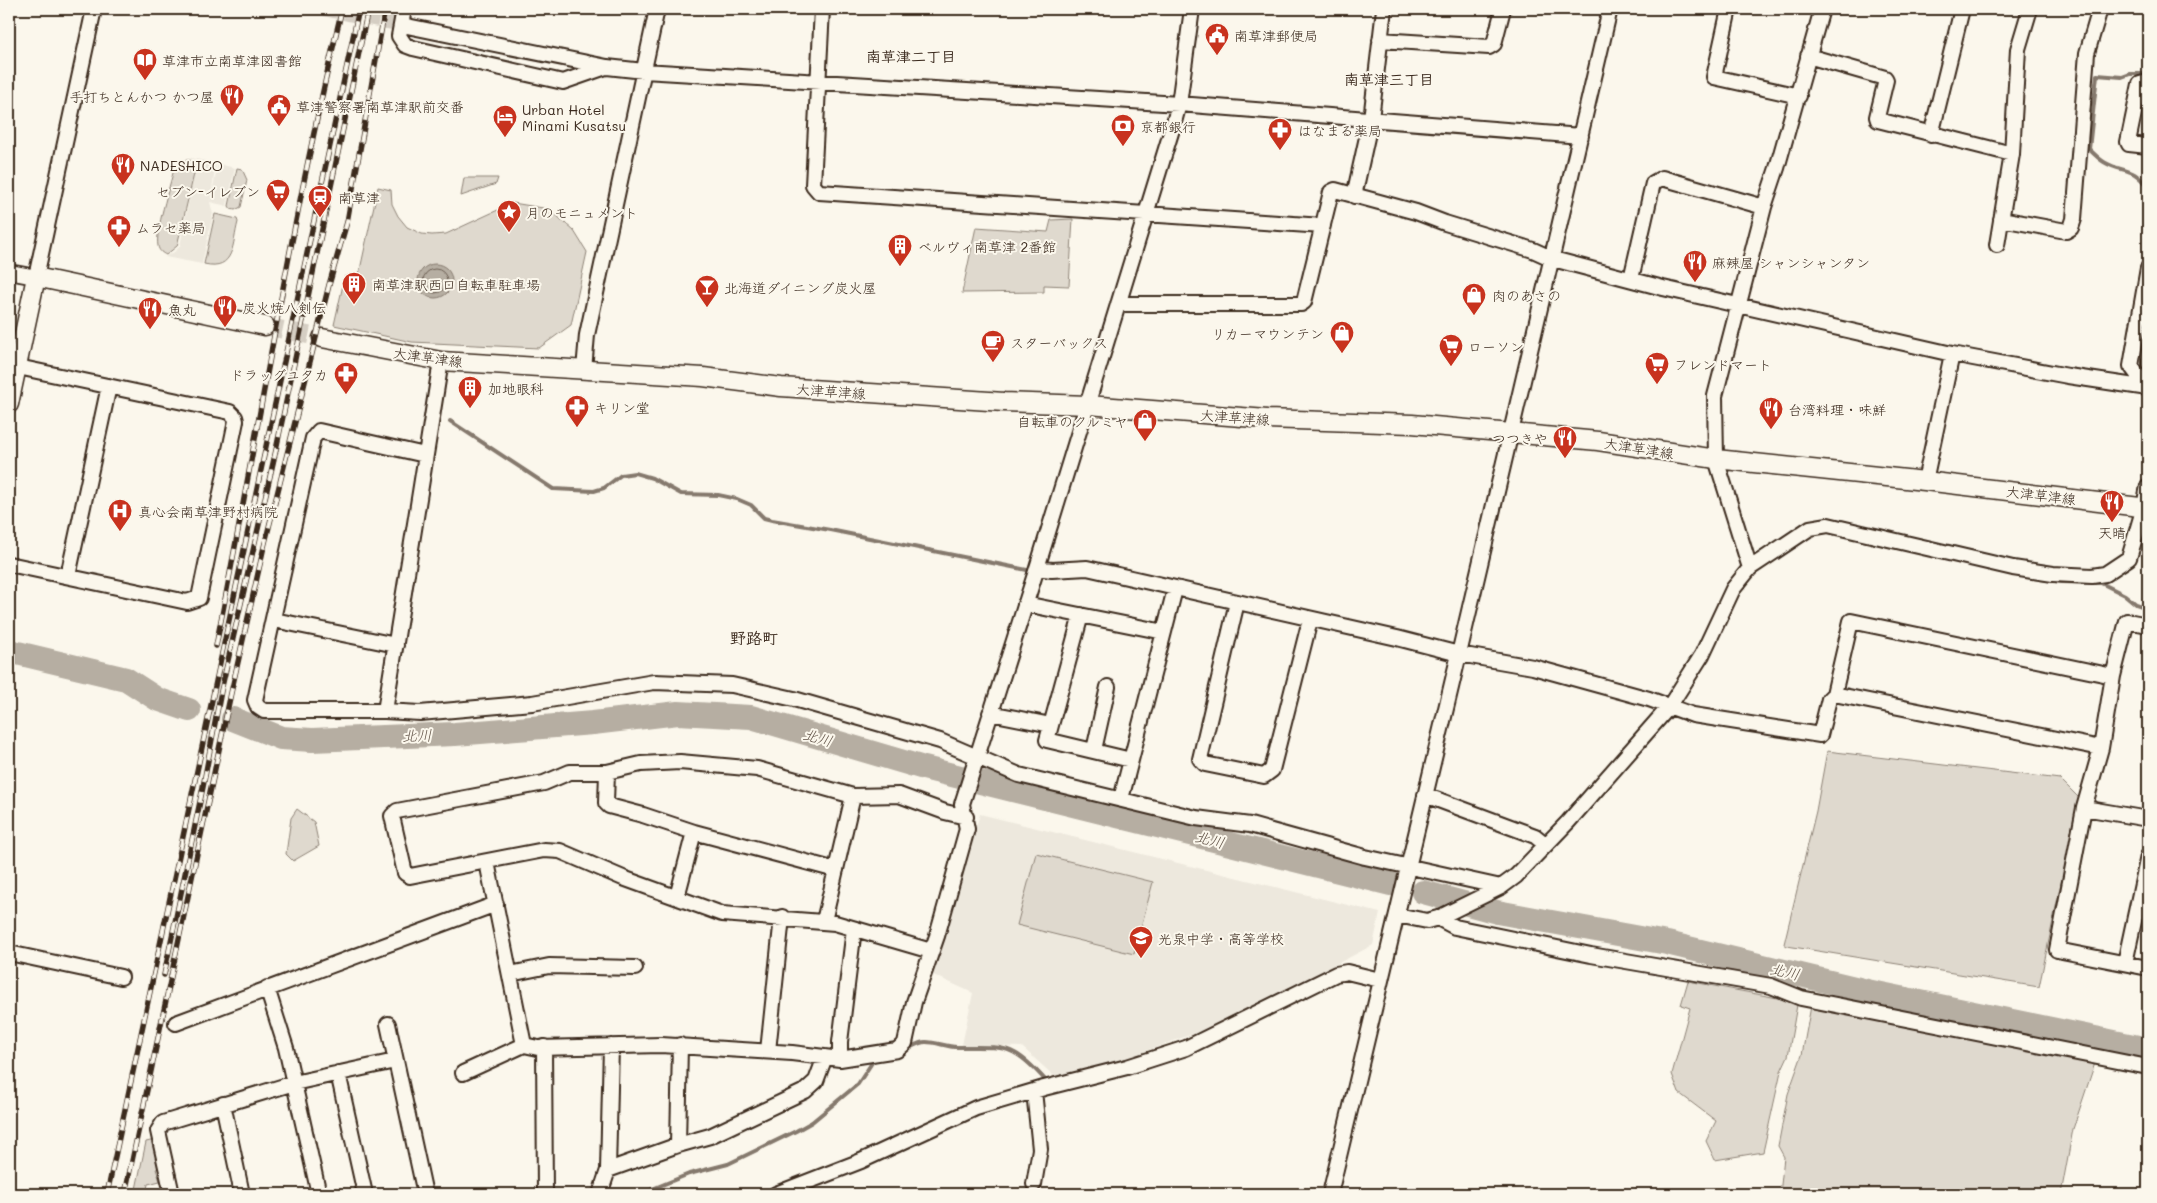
<svg xmlns="http://www.w3.org/2000/svg" width="2157" height="1203" font-family="Mali,'Klee One',sans-serif">
  <rect width="100%" height="100%" fill="#fbf7ec"/>
  <filter id="ink" filterUnits="userSpaceOnUse"><feTurbulence type="fractalNoise" baseFrequency=".02" numOctaves="2"/><feDisplacementMap in="SourceGraphic" scale="10" xChannelSelector="R" yChannelSelector="G"/><feConvolveMatrix kernelMatrix="1 2 1 2 8 2 1 2 1" color-interpolation-filters="sRGB"/></filter>
  <g filter="url(#ink)">
    <path fill="#ede8dd" d="M190 158 216 163 210 202 218 164 235 168 227 206 210 202 213 214 202 264 165 257 174 252 180 246 195 169Z
      M980 814 1380 913 1373 945 1228 1021 1119 1061 1054 1076 1022 1047 962 1045 973 993 929 973 941 943Z"/>
    <path fill="#dfd9ce" stroke="#8d8276" d="M185 160H190L194 168V174L177 246 166 255C162 253 159 251 158 246 155 231 170 186 174 169Z
      M237 168 242 169 247 180 241 207 235 210 231 209 229 206Z
      M464 178H498L496 184 461 196Z
      M378 187 391 190 392 204 398 216 407 227 422 234 432 235 446 234 513 203 549 209 574 231 587 252 571 325 539 348 412 342 334 325 345 276 358 279Z
      M215 214 237 219 238 222C232 244 235 271 204 264Z
      M1073 219 1069 286 1044 285V292L962 293 976 227 1048 232 1051 220Z
      M1827 751 2060 779 2079 798 2039 987 1787 946 1784 944 1816 811Z
      M297 809 314 822 319 846 293 861 286 854 291 818Z
      M1036 853 1153 882 1134 954 1017 925Z
      M1688 981 1793 1001 1797 1005 1788 1056 1781 1071 1763 1152 1715 1160 1706 1141 1716 1121 1679 1093 1672 1074 1690 1008 1681 1005Z
      M1811 1006 2095 1063 2073 1129 2061 1194H1780L1784 1157 1778 1146 1788 1094 1802 1055Z
      M155 1140 160 1168 156 1169 160 1181 148 1184 146 1194H135L146 1142Z"/>
    <path fill="#b6aea2" stroke="#85796d" d="M418 281a17 17 0 1 1 34 0a17 17 0 1 1-34 0Z"/>
    <g fill="none" stroke-linecap="round" stroke-linejoin="round">
      <path stroke="#6c5f53" stroke-width="1" d="M423 281a12 12 0 1 1 24 0a12 12 0 1 1-24 0Z"/>
      <path stroke="#85796d" stroke-width="4" d="M2148 74H2130L2122 77 2097 75 2089 149C2094 154 2099 159 2104 162 2124 174 2132 165 2148 188
        M450 421 553 489 594 491 604 488 621 475 635 473 652 478 681 494 718 495 737 499 751 505 764 518 772 520 830 530 1027 570
        M2027 577 2062 582 2101 583 2125 595 2136 604 2148 608
        M905 1050C912 1047 918 1042 926 1042 937 1042 946 1047 957 1047 1006 1047 1013 1043 1047 1082
        M640 1194 689 1174 728 1164 796 1131 812 1122 858 1084 875 1058"/>
      <path stroke="#b6aea2" stroke-width="24" d="M9 651 126 679 157 699 189 710
        M233 719 281 738 312 740 455 734 593 723 678 713 751 717 924 768 1391 884
        M1423 892 1497 912 1667 943 1867 991 2148 1049"/>
      <path stroke="#d5cec3" stroke-width="14" stroke-dasharray="14 7" stroke-linecap="butt" d="M324 9 407 26"/>
      <path stroke="#d5cec3" stroke-width="18" stroke-dasharray="18 9" stroke-linecap="butt" d="M265 326 322 338"/>
      <defs>
        <path id="minor" d="M404 9 399 36 405 45 413 48 563 82 606 67
          M822 9 813 185 819 192 1323 226
          M1729 9 1714 77 1799 96
          M407 26 607 67 644 71 1179 104 1581 136
          M1380 40 1489 47 1494 44 1503 9
          M1808 56 1885 78 1886 80 1877 117 1878 120 2012 154
          M2148 82 2140 84 2128 142 2129 144 2148 146
          M1931 135 1962 9
          M1354 196 1371 119 1384 9
          M2001 219 2066 231 2071 228 2074 219 2087 53 2100 9
          M1997 245 2012 154 2018 49 2030 9
          M9 272 36 277 94 9
          M1631 279 1653 183 1662 178 1764 207
          M1118 304H1301L1304 302 1331 192 1335 190 1416 212 1445 223 1533 250 1553 259 1663 288 1952 354 2068 376 2148 388
          M584 370 587 335 657 9
          M2139 386V377L2131 366 2148 268
          M425 455 319 431 313 438 255 700 258 707 264 711H385L420 713 532 703 654 682 732 685 794 699 940 741 1019 775 1196 818 1250 825 1365 857 1501 887
          M1925 481 1952 354
          M9 564 187 602 199 598 236 421 235 417 230 412 18 367
          M1037 568 1052 570 1087 568 1397 638 1459 654 1533 667 1649 699 1693 715 1820 735 1829 699 1834 694
          M1750 568 1716 459 1715 396 1764 207 1777 168 1822 9
          M68 576 109 386
          M1237 602 1200 759 1205 764 1264 776 1272 770 1310 620
          M1025 604 1164 632
          M1081 615 1047 740 1131 760
          M274 620 396 645
          M2148 625 2127 621 2113 676 2101 748 2084 808 2057 950 2148 968
          M385 711 441 361
          M990 713 1051 725
          M2101 748 1834 694 1851 621 2113 676
          M1094 750 1108 687
          M607 772 606 803 609 806 643 815 694 832 677 897
          M1425 795 1535 836 1545 844
          M1121 799 1175 589
          M2084 808 2148 819
          M694 832 836 870
          M487 862 524 1045 538 1048 661 1045 792 1053 840 1059 897 1050 905 1043 914 1002 937 936 967 829 962 804 1037 568 1173 126 1179 104 1192 9
          M1397 915 1427 921 1438 918 1501 887 1516 876 1568 822 1669 707 1702 655 1733 589 1750 568 1810 528 1828 525 2013 568 2053 574 2092 576 2105 574 2129 558 2144 507 2148 486
          M1438 918 1455 927 1591 955 1771 986 1801 998 2148 1067
          M824 921 853 796
          M931 951 835 923 722 914 623 878 560 851 544 850 410 876 405 873 392 816 397 811 544 783 570 772H607L641 764 680 762 757 769 853 796 899 795 945 812 966 817
          M9 953 121 977
          M2125 963 2148 856
          M510 974 549 966 635 968
          M267 988 286 1048 319 1194
          M176 1023 496 904
          M388 1024 425 1194
          M544 1047 545 1194
          M768 1051 782 917
          M840 1059V1042L854 929
          M338 1073 365 1194
          M463 1073 524 1045
          M223 1104 242 1194
          M678 1145 680 1045
          M608 1170 678 1145 710 1136 805 1091 816 1081 825 1057
          M1034 1184 1040 1149 1034 1091
          M172 1194 158 1131 163 1123 294 1083 395 1061
          M600 1194 608 1170 611 1046
          M776 1194 861 1161 976 1108 1044 1088 1127 1067 1186 1048 1336 974 1347 972 1380 980
          M1330 1194 1459 654 1610 9"/>
        <path id="major" d="M322 338 441 361 703 377 781 387 1004 402 1088 405 1267 419 1412 424 1511 433 1598 441 1716 459 1925 481 2148 508
          M9 404 36 277 265 326"/>
      </defs>
      <use href="#minor" stroke="#3b2a1e" stroke-width="18"/>
      <use href="#major" stroke="#3b2a1e" stroke-width="21"/>
      <use href="#minor" stroke="#fbf7ec" stroke-width="14"/>
      <use href="#major" stroke="#fbf7ec" stroke-width="18"/>
      <defs>
        <path id="rail" d="M216 646C258 434 291 220 342 9
          M164 975 203 787 221 691 276 450 368 9
          M107 1194 359 9
          M125 1194 231 693 263 551 329 285 347 222 385 9"/>
      </defs>
      <use href="#rail" stroke="#3b2a1e" stroke-width="5.5"/>
      <use href="#rail" stroke="#fbf7ec" stroke-width="4" stroke-dasharray="11" stroke-linecap="butt"/>
    </g>
  </g>
  <defs>
    <symbol id="civic-pin" viewBox="-11 -11 22 30"><path d="M0 17L-7.5 6A9.5 9.5 0 1 1 7.5 6Z" fill="#c8321e" stroke="#fbf7ec"/><path d="M-.6-6.5H3V-4.5H.6V-3L4-1V1h2V6H-6V1h2V-1L-.6-3ZM-1.2 2.5V6h2.4V2.5Z" fill="#fff"/></symbol>
    <symbol id="library-pin" viewBox="-11 -11 22 30"><path d="M0 17L-7.5 6A9.5 9.5 0 1 1 7.5 6Z" fill="#c8321e" stroke="#fbf7ec"/><path d="M-6-4Q-3-5.5-.7-3.5V5Q-3 3-6 4ZM6-4Q3-5.5 .7-3.5V5Q3 3 6 4Z" fill="#fff"/></symbol>
    <symbol id="restaurant-pin" viewBox="-11 -11 22 30"><path d="M0 17L-7.5 6A9.5 9.5 0 1 1 7.5 6Z" fill="#c8321e" stroke="#fbf7ec"/><path d="M-5-6h1v4h1v-4h1v4h1v-4h1v5L-1.5 .5V6h-2V.5L-5-1ZM5-6V6H3V1.5H1.5Q1.5-4 5-6Z" fill="#fff"/></symbol>
    <symbol id="hotel-pin" viewBox="-11 -11 22 30"><path d="M0 17L-7.5 6A9.5 9.5 0 1 1 7.5 6Z" fill="#c8321e" stroke="#fbf7ec"/><path d="M-6-4.5h1.5V1H6V5H4.5V3h-9V5H-6ZM-4 0a1.8 1.8 0 1 1 3.6 0ZM.5 0V-2.5h3Q6-2.5 6 0Z" fill="#fff"/></symbol>
    <symbol id="bank-pin" viewBox="-11 -11 22 30"><path d="M0 17L-7.5 6A9.5 9.5 0 1 1 7.5 6Z" fill="#c8321e" stroke="#fbf7ec"/><path d="M-6-4H6V4H-6ZM0-2.3a2.3 2.3 0 1 0 0 4.6a2.3 2.3 0 1 0 0-4.6Z" fill="#fff"/></symbol>
    <symbol id="pharmacy-pin" viewBox="-11 -11 22 30"><path d="M0 17L-7.5 6A9.5 9.5 0 1 1 7.5 6Z" fill="#c8321e" stroke="#fbf7ec"/><path d="M-2-6h4v4h4v4h-4v4h-4v-4h-4v-4h4Z" fill="#fff"/></symbol>
    <symbol id="supermarket-pin" viewBox="-11 -11 22 30"><path d="M0 17L-7.5 6A9.5 9.5 0 1 1 7.5 6Z" fill="#c8321e" stroke="#fbf7ec"/><path d="M-6-5.5h2.5l.6 2H6L4.5 2H-2.5L-4.4-4H-6ZM-1.5 3.2a1.3 1.3 0 1 0 .1 0ZM3 3.2a1.3 1.3 0 1 0 .1 0Z" fill="#fff"/></symbol>
    <symbol id="station-pin" viewBox="-11 -11 22 30"><path d="M0 17L-7.5 6A9.5 9.5 0 1 1 7.5 6Z" fill="#c8321e" stroke="#fbf7ec"/><path d="M-3-6H3Q5-6 5-4V2Q5 4 3 4L4.5 6H3L1.5 4h-3L-3 6H-4.5L-3 4Q-5 4-5 2V-4Q-5-6-3-6ZM-3.5-4v3h7v-3ZM-3.5 1v1.5H-2V1ZM2 1v1.5H3.5V1Z" fill="#fff"/></symbol>
    <symbol id="sight-pin" viewBox="-11 -11 22 30"><path d="M0 17L-7.5 6A9.5 9.5 0 1 1 7.5 6Z" fill="#c8321e" stroke="#fbf7ec"/><path d="M0-6L1.8-2.2L6-1.7L2.9 1.2L3.7 5.4L0 3.3L-3.7 5.4L-2.9 1.2L-6-1.7L-1.8-2.2Z" fill="#fff"/></symbol>
    <symbol id="building-pin" viewBox="-11 -11 22 30"><path d="M0 17L-7.5 6A9.5 9.5 0 1 1 7.5 6Z" fill="#c8321e" stroke="#fbf7ec"/><path d="M-4-6H4V6H1V3H-1V6H-4ZM-2.5-4.3h1.7v1.8h-1.7ZM.8-4.3h1.7v1.8H.8ZM-2.5-1h1.7V.8h-1.7ZM.8-1h1.7V.8H.8Z" fill="#fff"/></symbol>
    <symbol id="bar-pin" viewBox="-11 -11 22 30"><path d="M0 17L-7.5 6A9.5 9.5 0 1 1 7.5 6Z" fill="#c8321e" stroke="#fbf7ec"/><path d="M-6-5H6L.8 .8V4.5H3.5V6h-7V4.5H-.8V.8Z" fill="#fff"/></symbol>
    <symbol id="shop-pin" viewBox="-11 -11 22 30"><path d="M0 17L-7.5 6A9.5 9.5 0 1 1 7.5 6Z" fill="#c8321e" stroke="#fbf7ec"/><path d="M-5-2.5h2.3a2.7 3.5 0 0 1 5.4 0H5L5.5 6h-11ZM-1.5-2.5h3a1.5 2.3 0 0 0-3 0Z" fill="#fff"/></symbol>
    <symbol id="cafe-pin" viewBox="-11 -11 22 30"><path d="M0 17L-7.5 6A9.5 9.5 0 1 1 7.5 6Z" fill="#c8321e" stroke="#fbf7ec"/><path d="M-5.5-4.5H6V0H3Q3 3.5 0 3.5H-2.5Q-5.5 3.5-5.5 0ZM3-3.2v2h1.7v-2ZM-6 4.5H4V6H-6Z" fill="#fff"/></symbol>
    <symbol id="hospital-pin" viewBox="-11 -11 22 30"><path d="M0 17L-7.5 6A9.5 9.5 0 1 1 7.5 6Z" fill="#c8321e" stroke="#fbf7ec"/><path d="M-5-5h3v3.5h4V-5h3V5h-3V1.5h-4V5h-3Z" fill="#fff"/></symbol>
    <symbol id="school-pin" viewBox="-11 -11 22 30"><path d="M0 17L-7.5 6A9.5 9.5 0 1 1 7.5 6Z" fill="#c8321e" stroke="#fbf7ec"/><path d="M0-5L7-2L0 1L-7-2ZM-4 1L0 2.5L4 1V4Q0 6-4 4Z" fill="#fff"/></symbol>
  </defs>
  <g fill-rule="evenodd">
    <use href="#civic-pin" x="1203" y="21" width="28" height="38"/>
    <use href="#library-pin" x="131" y="46" width="28" height="38"/>
    <use href="#restaurant-pin" x="218" y="82" width="28" height="38"/>
    <use href="#civic-pin" x="265" y="92" width="28" height="38"/>
    <use href="#hotel-pin" x="491" y="103" width="28" height="38"/>
    <use href="#bank-pin" x="1109" y="112" width="28" height="38"/>
    <use href="#pharmacy-pin" x="1266" y="116" width="28" height="38"/>
    <use href="#restaurant-pin" x="109" y="151" width="28" height="38"/>
    <use href="#supermarket-pin" x="264" y="177" width="28" height="38"/>
    <use href="#station-pin" x="306" y="183" width="28" height="38"/>
    <use href="#sight-pin" x="495" y="198" width="28" height="38"/>
    <use href="#pharmacy-pin" x="105" y="213" width="28" height="38"/>
    <use href="#building-pin" x="886" y="232" width="28" height="38"/>
    <use href="#restaurant-pin" x="1681" y="248" width="28" height="38"/>
    <use href="#building-pin" x="340" y="270" width="28" height="38"/>
    <use href="#bar-pin" x="693" y="273" width="28" height="38"/>
    <use href="#shop-pin" x="1460" y="281" width="28" height="38"/>
    <use href="#restaurant-pin" x="211" y="293" width="28" height="38"/>
    <use href="#restaurant-pin" x="136" y="295" width="28" height="38"/>
    <use href="#shop-pin" x="1328" y="319" width="28" height="38"/>
    <use href="#cafe-pin" x="979" y="328" width="28" height="38"/>
    <use href="#supermarket-pin" x="1437" y="332" width="28" height="38"/>
    <use href="#supermarket-pin" x="1643" y="350" width="28" height="38"/>
    <use href="#pharmacy-pin" x="332" y="360" width="28" height="38"/>
    <use href="#building-pin" x="456" y="374" width="28" height="38"/>
    <use href="#pharmacy-pin" x="563" y="393" width="28" height="38"/>
    <use href="#restaurant-pin" x="1757" y="395" width="28" height="38"/>
    <use href="#shop-pin" x="1131" y="407" width="28" height="38"/>
    <use href="#restaurant-pin" x="1551" y="424" width="28" height="38"/>
    <use href="#restaurant-pin" x="2098" y="488" width="28" height="38"/>
    <use href="#hospital-pin" x="106" y="497" width="28" height="38"/>
    <use href="#school-pin" x="1127" y="924" width="28" height="38"/>
  </g>
  <g text-anchor="middle" dominant-baseline="central" stroke-width="4" stroke-linejoin="round" paint-order="stroke">
    <g font-size="14" fill="#3b2a1e" stroke="#fbf7ec" text-anchor="start">
      <text x="1234" y="35">南草津郵便局</text>
      <text x="162" y="60">草津市立南草津図書館</text>
      <text x="214" y="96" text-anchor="end">手打ちとんかつ かつ屋</text>
      <text x="296" y="106">草津警察署南草津駅前交番</text>
      <text x="522" y="109">Urban Hotel<tspan x="522" dy="16">Minami Kusatsu</tspan></text>
      <text x="1140" y="126">京都銀行</text>
      <text x="1298" y="130">はなまる薬局</text>
      <text x="140" y="165">NADESHICO</text>
      <text x="260" y="191" text-anchor="end">セブン-イレブン</text>
      <text x="338" y="197">南草津</text>
      <text x="526" y="212">月のモニュメント</text>
      <text x="136" y="227">ムラセ薬局</text>
      <text x="918" y="246">ベルヴィ南草津 2番館</text>
      <text x="1712" y="262">麻辣屋 シャンシャンタン</text>
      <text x="372" y="284">南草津駅西口自転車駐車場</text>
      <text x="724" y="287">北海道ダイニング炭火屋</text>
      <text x="1492" y="295">肉のあさの</text>
      <text x="242" y="307">炭火焼八剣伝</text>
      <text x="168" y="309">魚丸</text>
      <text x="1324" y="333" text-anchor="end">リカーマウンテン</text>
      <text x="1010" y="342">スターバックス</text>
      <text x="1468" y="346">ローソン</text>
      <text x="1674" y="364">フレンドマート</text>
      <text x="328" y="374" text-anchor="end">ドラッグユタカ</text>
      <text x="488" y="388">加地眼科</text>
      <text x="594" y="407">キリン堂</text>
      <text x="1788" y="409">台湾料理・味鮮</text>
      <text x="1128" y="421" text-anchor="end">自転車のクルミヤ</text>
      <text x="1548" y="438" text-anchor="end">つつきや</text>
      <text x="138" y="511">真心会南草津野村病院</text>
      <text x="2112" y="532" text-anchor="middle">天晴</text>
      <text x="1158" y="938">光泉中学・高等学校</text>
    </g>
    <g font-size="14" fill="#3b2a1e" stroke="#fbf7ec">
      <text transform="translate(428 357) rotate(8)">大津草津線</text>
      <text transform="translate(831 391) rotate(4)">大津草津線</text>
      <text transform="translate(1235 417) rotate(4)">大津草津線</text>
      <text transform="translate(1639 448) rotate(9)">大津草津線</text>
      <text transform="translate(2041 495) rotate(7)">大津草津線</text>
    </g>
    <g font-size="15" font-weight="bold" fill="#3b2a1e" stroke="#fbf7ec">
      <text x="911" y="56">南草津二丁目</text>
      <text x="1389" y="79">南草津三丁目</text>
    </g>
    <g font-size="15" font-style="italic" fill="#605246" stroke="#fbf7ec">
      <text transform="translate(417 735) rotate(-2)">北川</text>
      <text transform="translate(818 737) rotate(16)">北川</text>
      <text transform="translate(1210 839) rotate(14)">北川</text>
      <text transform="translate(1785 971) rotate(13)">北川</text>
    </g>
    <g font-size="16" font-weight="bold" fill="#3b2a1e" stroke="#fbf7ec">
      <text x="754" y="637">野路町</text>
    </g>
  </g>
  <rect width="2157" height="1203" fill="none" stroke="#fbf7ec" stroke-width="30"/>
  <rect x="15" y="15" width="2127" height="1173" fill="none" stroke="#3b2a1e" stroke-width="2" filter="url(#ink)"/>
</svg>
